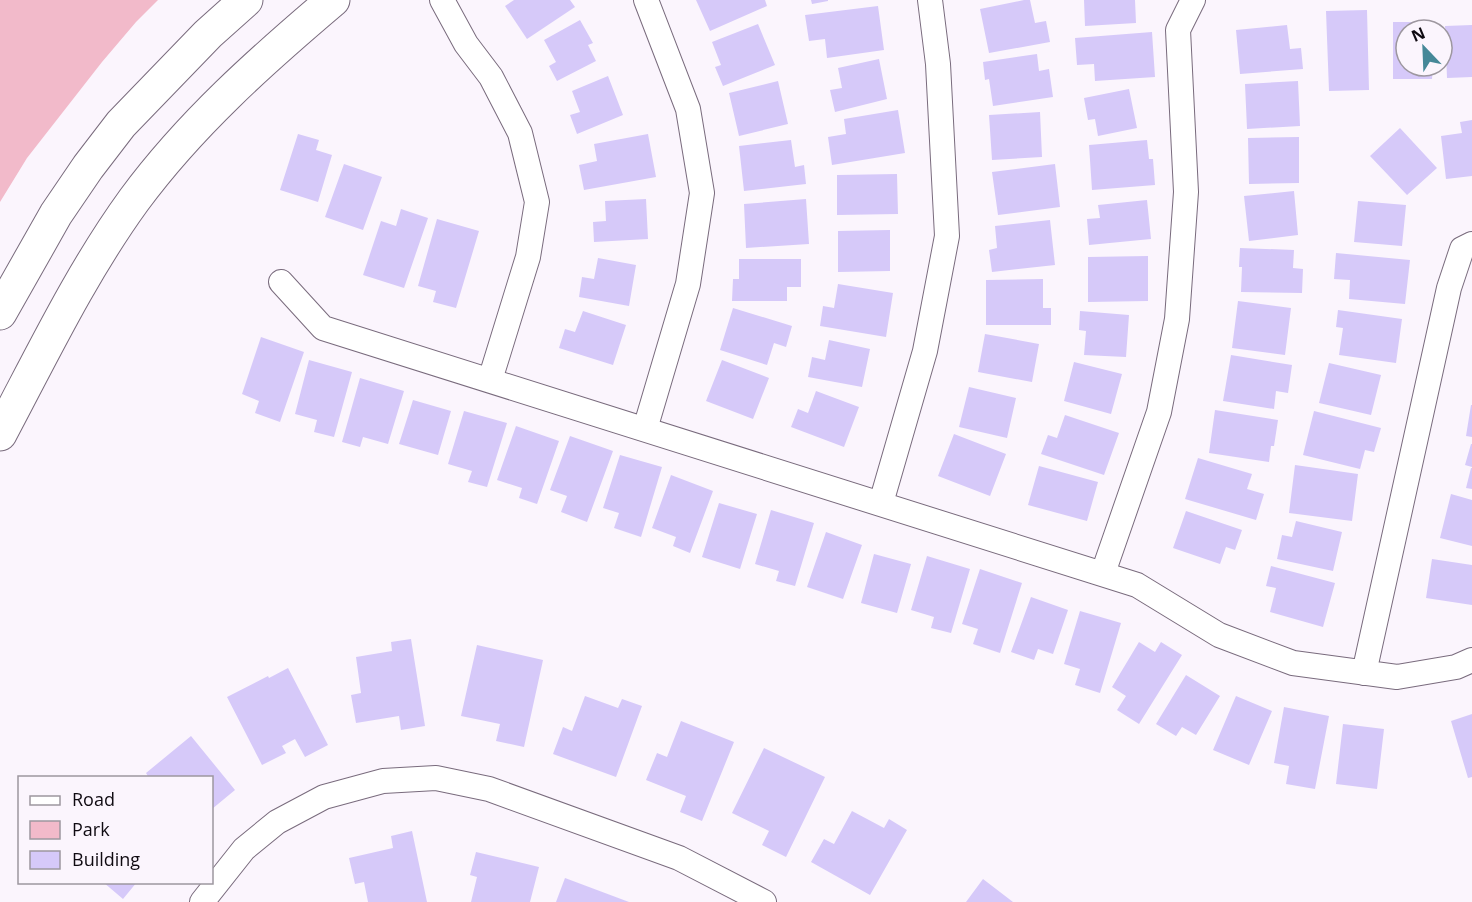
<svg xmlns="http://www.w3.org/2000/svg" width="1472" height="902" font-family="'Open Sans',sans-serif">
  <rect width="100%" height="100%" fill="#fbf5fd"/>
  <path fill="#f2baca" d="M0 0H158L136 22 102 62 27 158 0 202Z"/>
  <path fill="#d6c9f9" d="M514 0H570L575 7 527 39 505 6Z
    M696 0H765L767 6 710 31Z
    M811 0H828V1L812 4Z
    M1024 0H1030L1035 23 1046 21 1050 42 989 53 980 9Z
    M1084 0H1135L1136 23 1085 26Z
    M878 6 884 50 827 58 825 39 809 41 805 15Z
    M1367 10 1369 90 1329 91 1326 11Z
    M580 20 593 43 588 45 596 61 557 81 549 66 556 62 544 40Z
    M1393 22H1433V30H1406V66H1433L1432 79H1393Z
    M758 24 775 65 723 86 715 67 721 65 712 42Z
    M1287 25 1290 49 1301 48 1303 69 1240 74 1236 30Z
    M1472 25V77L1447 78 1445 26Z
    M1152 32 1155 77 1095 81 1094 64 1077 65 1075 38Z
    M1037 54 1039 71 1049 69 1053 97 993 106 989 79 985 80 983 62Z
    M879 59 887 99 835 112 830 90 842 88 838 68Z
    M608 76 623 115 577 134 570 115 580 112 572 91Z
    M778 81 788 124 739 136 729 93Z
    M1298 81 1300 126 1247 129 1245 84Z
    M1129 89 1137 128 1098 136 1095 119 1088 120 1084 98Z
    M898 110 905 153 832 165 828 137 846 134 844 119Z
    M1040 112 1042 157 992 160 989 115Z
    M1472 120V176L1446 179 1441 136 1462 133 1460 122Z
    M1400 128 1437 168 1407 195 1370 156Z
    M298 134 319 140 316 150 332 155 318 202 280 190Z
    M648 134 656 177 584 190 579 165 597 161 594 144Z
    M1299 137V183L1249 184 1248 138Z
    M791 140 795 167 804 165 806 184 744 191 739 146Z
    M1147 140 1149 159H1153L1155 185 1092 190 1089 145Z
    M344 164 382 177 363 230 325 217Z
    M1055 164 1060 207 998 215 992 172Z
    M897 174 898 214 837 215V175Z
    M1294 191 1298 235 1249 241 1244 196Z
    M646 199 648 239 594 242 593 222 606 221 605 201Z
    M806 199 809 244 746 248 744 204Z
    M1147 200 1151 239 1089 245 1087 219 1100 218 1098 205Z
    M1358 201 1406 205 1402 246 1354 242Z
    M401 209 428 218 404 288 363 275 381 221 396 226Z
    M437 219 479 231 456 308 433 302 436 291 418 286Z
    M1050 220 1055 265 992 272 989 250 997 248 995 226Z
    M890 230V271L838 272V231Z
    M1240 248 1294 250 1293 268 1303 269 1302 293 1241 292 1242 267H1239Z
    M1336 253 1410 260 1405 304 1349 299 1350 280 1334 279Z
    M1148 256V301L1088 302V257Z
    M598 258 636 265 629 306 579 297 582 277 594 279Z
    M739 259H801V287H787V301H732L733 279H739Z
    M1043 279V308H1051V325H986V280Z
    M838 284 893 293 886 337 820 326 823 306 834 308Z
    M1238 301 1291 308 1285 355 1232 348Z
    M733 308 792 326 786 347 774 343 767 365 720 350Z
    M1338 310 1402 319 1396 363 1339 355 1343 328 1336 327Z
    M583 311 626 325 613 365 559 348 565 329 575 332Z
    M1080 311 1129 315 1126 357 1084 355 1086 331 1079 330Z
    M985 334 1039 344 1032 382 978 372Z
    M261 337 304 352 280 422 255 413 259 401 242 394Z
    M829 340 870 349 862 387 808 377 812 357 825 360Z
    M1231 355 1292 365 1288 393 1276 391 1274 409 1223 401Z
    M309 360 352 372 334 437 314 432 317 420 295 414Z
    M722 360 769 378 753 419 706 401Z
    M1074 362 1122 374 1111 414 1064 401Z
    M1329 363 1381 375 1371 415 1319 403Z
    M360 378 404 391 388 444 363 437 360 447 342 442Z
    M969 387 1016 398 1007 438 959 427Z
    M816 391 859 407 844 447 791 427 798 409 808 413Z
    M413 400 451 411 438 455 399 444Z
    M1471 405H1472V437L1466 436Z
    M1215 410 1278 420 1274 446H1271L1269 462 1209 453Z
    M464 411 507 423 487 487 468 482 472 471 448 464Z
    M1314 411 1381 428 1374 452 1365 450 1360 469 1303 455Z
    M1065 415 1119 433 1104 475 1041 454 1048 435 1057 438Z
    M516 426 559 441 537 504 519 498 522 488 497 480Z
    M954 434 1006 454 990 496 938 476Z
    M570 436 613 451 587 522 561 512 567 496 550 490Z
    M1471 444H1472V467L1465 465Z
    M620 455 662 467 641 537 614 528 619 513 603 508Z
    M1198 458 1252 474 1247 489 1264 494 1256 520 1185 499Z
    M1295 465 1358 474 1352 521 1289 513Z
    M1039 466 1098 482 1087 521 1028 505Z
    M1471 468H1472V489L1466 488Z
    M671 475 713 491 690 553 673 546 676 537 652 528Z
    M1451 494 1472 500V546L1440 538Z
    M719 503 757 514 740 569 702 557Z
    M771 510 814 523 795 586 776 581 779 571 755 564Z
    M1186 511 1242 530 1235 550 1226 547 1220 564 1173 548Z
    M1296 521 1342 532 1333 571 1277 559 1282 535 1292 537Z
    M826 532 862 545 843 599 807 587Z
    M874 554 911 564 897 613 861 603Z
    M927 556 970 569 951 633 931 628 934 617 911 610Z
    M1432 559 1472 565V605L1426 598Z
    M1271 566 1335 583 1323 627 1270 612 1276 588 1266 586Z
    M980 569 1022 583 1000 653 973 644 978 629 962 624Z
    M1031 597 1068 610 1053 654 1038 649 1034 660 1011 652Z
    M1080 611 1121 623 1100 693 1075 685 1080 669 1064 664Z
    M411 639 425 726 401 730 399 716 356 723 351 695 361 693 356 657 392 651 391 642Z
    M1139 642 1155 652 1161 642 1182 655 1139 724 1117 710 1126 696 1112 687Z
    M477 645 543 660 524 747 496 741 500 724 461 716Z
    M288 668 328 745 305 757 295 739 282 746 286 753 262 765 227 697 268 676 269 678Z
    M1186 675 1220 696 1196 735 1182 727 1176 736 1156 724Z
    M585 696 618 708 622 699 642 706 616 777 553 754 563 727 572 731Z
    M1236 696 1272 711 1249 765 1213 750Z
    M1284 707 1329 716 1315 789 1286 784 1289 766 1274 763Z
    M1472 714V777L1468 778 1451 721Z
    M681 721 734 742 702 821 680 812 686 796 646 780 657 753 667 757Z
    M1343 724 1384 729 1377 789 1336 784Z
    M191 736 235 790 212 809V778H149L146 773Z
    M764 748 825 777 786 857 762 845 769 831 732 813Z
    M852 811 884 828 889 819 907 830 870 895 811 862 824 839 834 844Z
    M412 831 427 902H368L364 882 355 884 349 858 393 848 391 836Z
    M476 852 539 867 530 902H471L477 877 470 875Z
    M565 878 629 902H556Z
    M983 879 1013 902H966Z
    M103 882H137L123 899Z"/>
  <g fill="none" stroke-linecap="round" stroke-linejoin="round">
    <defs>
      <path id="minor" d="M442 0 466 44 491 77 520 133 537 202 528 257 490 380
        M281 282 323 328 1137 585 1219 635 1293 663 1397 677 1456 667 1472 660
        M645 429 688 284 702 193 688 109 646 0
        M881 503 925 351 947 236 938 64 930 0
        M1103 573 1159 412 1177 319 1186 192 1178 30 1193 0
        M1364 673 1449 288 1462 249 1472 244
        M202 902 244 849 277 822 324 797 383 781 436 778 489 789 679 858 764 902"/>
      <path id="secondary" d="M0 313 56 214 88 167 121 124 208 34 246 0
        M0 434C42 355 81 273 134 200 190 124 261 61 333 0"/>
    </defs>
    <use href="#minor" stroke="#796b7d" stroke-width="26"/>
    <use href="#secondary" stroke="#796b7d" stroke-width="35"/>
    <use href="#minor" stroke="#fff" stroke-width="24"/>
    <use href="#secondary" stroke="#fff" stroke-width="33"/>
  </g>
  <rect x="18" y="776" width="195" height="108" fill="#fbf5fd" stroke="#9d979f" stroke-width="1.5"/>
  <rect x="30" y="796" width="30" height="9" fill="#ffffff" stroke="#9d979f" stroke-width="1.5"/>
  <text x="72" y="806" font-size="18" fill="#0f0a11">Road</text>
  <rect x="30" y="821" width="30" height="18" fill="#f2baca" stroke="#9d979f" stroke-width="1.5"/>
  <text x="72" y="836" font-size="18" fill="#0f0a11">Park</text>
  <rect x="30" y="851" width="30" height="18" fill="#d6c9f9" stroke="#9d979f" stroke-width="1.5"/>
  <text x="72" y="866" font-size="18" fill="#0f0a11">Building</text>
  <g transform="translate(1424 48) rotate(337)"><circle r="28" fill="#fbf5fd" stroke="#9d979f" stroke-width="1.5"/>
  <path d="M0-4.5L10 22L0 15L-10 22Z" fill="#458898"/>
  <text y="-9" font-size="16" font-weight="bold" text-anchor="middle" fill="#0f0a11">N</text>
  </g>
</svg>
